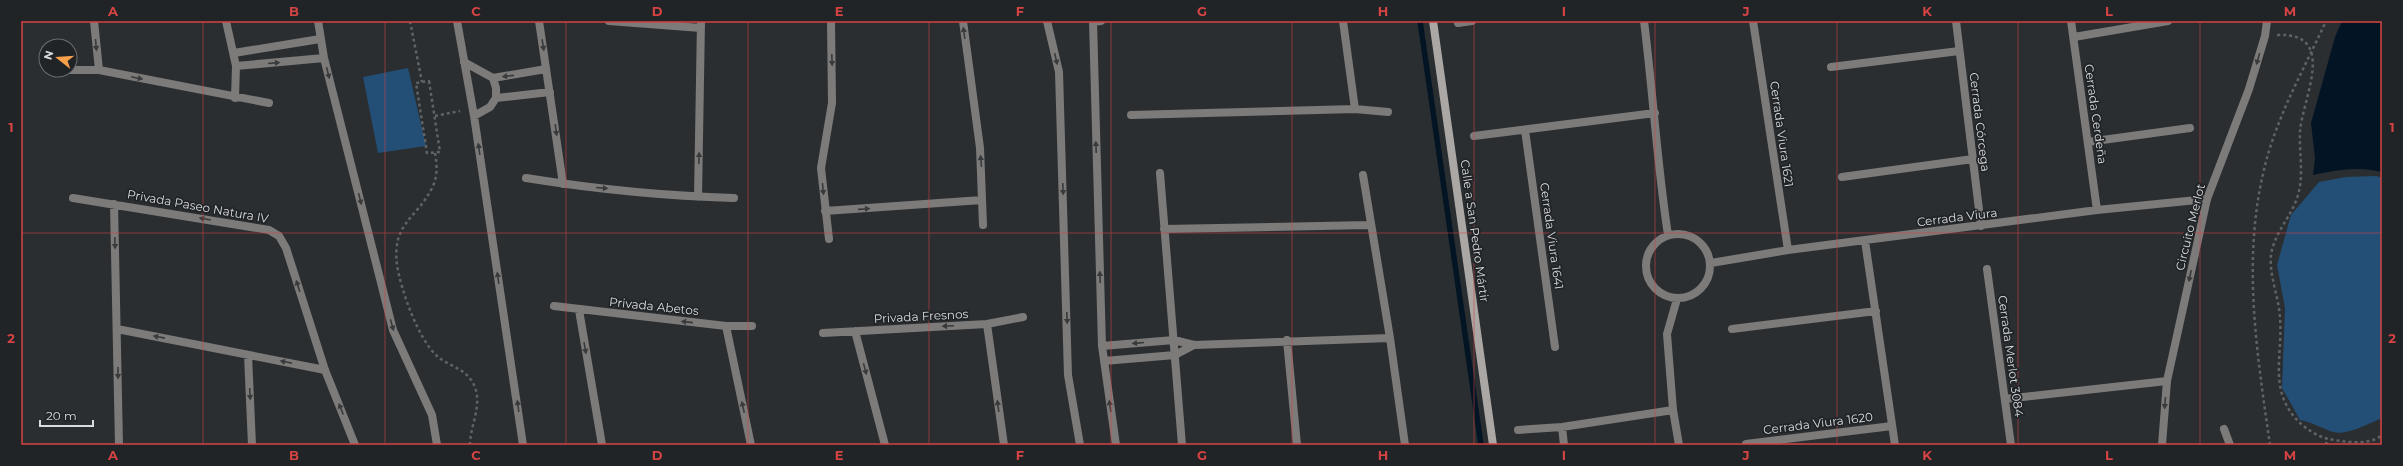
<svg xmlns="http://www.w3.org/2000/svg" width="2403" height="466" font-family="Montserrat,sans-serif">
  <rect width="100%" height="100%" fill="#2b2e31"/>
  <path fill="#234f76" d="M408 68 426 146 378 153 363 77Z
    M2376 176 2382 178V418C2370 423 2346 436 2333 432 2321 428 2314 423 2300 420L2282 388 2285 308 2277 265 2291 215 2319 182 2346 177Z"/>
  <path fill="#031424" d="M2342 21H2382V172C2358 166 2337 170 2313 175L2315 158 2311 123 2335 37Z"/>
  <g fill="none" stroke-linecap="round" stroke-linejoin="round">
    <path stroke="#031424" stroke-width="5.5" d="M1420 21 1481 445"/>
    <path stroke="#606365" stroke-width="2.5" stroke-dasharray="3 3" stroke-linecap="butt" d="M410 21 422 82
      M2277 35C2339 32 2302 99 2300 132 2299 152 2304 175 2298 195 2292 216 2274 233 2271 255 2269 276 2279 297 2280 318 2283 356 2268 390 2298 421 2306 429 2318 437 2329 439 2344 442 2370 446 2382 435
      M429 81 440 152 427 153 416 83Z
      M435 116 460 111
      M435 153C437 164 438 177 432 188 416 220 392 222 397 265 401 290 418 339 437 356 448 366 465 368 473 383 484 404 470 424 470 445
      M2270 445C2256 347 2240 248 2269 151 2283 105 2306 65 2326 21
      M2326 445 2327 439"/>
    <path stroke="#7d7b7a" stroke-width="8" d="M2224 429 2230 445"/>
    <path stroke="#7d7b7a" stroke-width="8" d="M94 21 99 70
      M226 21 236 66 235 98
      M318 21 324 58 393 330 432 415 437 445
      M457 21 474 116 523 445
      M539 21 563 184
      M609 21 701 28
      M963 21 980 148 983 225
      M1047 21 1059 72 1068 375 1080 445
      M1093 21 1102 346 1116 445
      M1343 21 1355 109
      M1644 21C1653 92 1657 164 1668 235
      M1753 21 1788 250
      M1956 21 1981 226
      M2071 21 2097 210
      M1093 22 1101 21
      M1458 23 1472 21
      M2074 37 2168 21
      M234 53 320 39
      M464 62 493 78 546 69
      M236 66 324 58
      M1831 67 1959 51
      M67 70H99L269 103
      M493 78 496 88V98
      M1131 115 1355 109 1388 112
      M474 116 490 107 496 98 550 92
      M1525 130 1555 347
      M1474 136 1655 113
      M2088 142 2190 128
      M1160 173 1182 445
      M1363 175 1390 338 1405 445
      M1842 177 1973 159
      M526 178C595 189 665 196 734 198
      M698 197 701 21
      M73 198 269 230 279 236 286 248 325 370 355 445
      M114 204 119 445
      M825 211 982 200
      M1164 229 1370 225
      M1646 266a32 32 0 1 1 64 0a32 32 0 1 1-64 0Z
      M829 239 821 168 832 103 831 21
      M1865 241 1895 445
      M1711 263 1788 250 2097 210 2207 199
      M1987 269 2011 445
      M1677 299 1667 334 1673 410 1679 445
      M554 306 726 326H752
      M579 310 602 445
      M987 324 1004 445
      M726 326 751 445
      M117 329 325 370
      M1732 329 1876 311
      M855 331 885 445
      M823 333 987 324 1023 317
      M1287 340 1297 445
      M1102 346 1174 340 1194 345 1390 338
      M248 355 252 445
      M1104 361 1175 355 1194 345
      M2005 399 2167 381
      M1562 427 1564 445
      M1518 430 1562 427 1673 410
      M1746 444 1892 426"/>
    <path stroke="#7d7b7a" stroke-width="8" d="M2162 445 2167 381 2207 199 2249 89 2265 36 2267 21"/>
    <path stroke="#aaa7a5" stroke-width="8" d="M1433 21 1493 445"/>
  </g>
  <defs><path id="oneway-solid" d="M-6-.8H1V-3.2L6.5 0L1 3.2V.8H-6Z"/></defs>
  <g fill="#383a3c">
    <use href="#oneway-solid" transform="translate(964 33) rotate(-98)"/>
    <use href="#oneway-solid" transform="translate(96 45) rotate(85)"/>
    <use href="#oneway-solid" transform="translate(543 45) rotate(81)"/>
    <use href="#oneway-solid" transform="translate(1056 59) rotate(77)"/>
    <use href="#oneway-solid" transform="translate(2258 59) rotate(106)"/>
    <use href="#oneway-solid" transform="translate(832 60) rotate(88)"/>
    <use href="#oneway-solid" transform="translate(274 63) rotate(-5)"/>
    <use href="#oneway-solid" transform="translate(328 73) rotate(76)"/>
    <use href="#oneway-solid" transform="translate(508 76) rotate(174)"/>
    <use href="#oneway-solid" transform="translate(137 78) rotate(12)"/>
    <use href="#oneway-solid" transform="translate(556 130) rotate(82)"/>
    <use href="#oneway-solid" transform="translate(1096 147) rotate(-92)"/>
    <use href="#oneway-solid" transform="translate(479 149) rotate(-98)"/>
    <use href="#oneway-solid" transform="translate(699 158) rotate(-89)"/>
    <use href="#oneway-solid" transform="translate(981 161) rotate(-95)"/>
    <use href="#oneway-solid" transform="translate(602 188) rotate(5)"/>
    <use href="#oneway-solid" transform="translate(823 189) rotate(85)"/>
    <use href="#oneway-solid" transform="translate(1063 189) rotate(88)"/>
    <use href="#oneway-solid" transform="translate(360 199) rotate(76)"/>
    <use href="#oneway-solid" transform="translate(864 209) rotate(-4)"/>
    <use href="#oneway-solid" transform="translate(205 219) rotate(-170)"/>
    <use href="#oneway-solid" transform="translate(115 243) rotate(89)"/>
    <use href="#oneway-solid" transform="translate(2190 276) rotate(102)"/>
    <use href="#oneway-solid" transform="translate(1100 277) rotate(-92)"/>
    <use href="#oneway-solid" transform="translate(498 278) rotate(-98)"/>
    <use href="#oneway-solid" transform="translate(298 286) rotate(-108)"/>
    <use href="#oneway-solid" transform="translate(1067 318) rotate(88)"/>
    <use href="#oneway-solid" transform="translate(687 322) rotate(-174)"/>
    <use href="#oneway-solid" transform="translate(392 325) rotate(74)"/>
    <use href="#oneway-solid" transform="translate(948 326) rotate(177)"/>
    <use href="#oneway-solid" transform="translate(159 337) rotate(-169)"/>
    <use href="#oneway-solid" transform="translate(1138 343) rotate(175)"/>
    <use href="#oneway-solid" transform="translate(585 348) rotate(80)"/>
    <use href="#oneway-solid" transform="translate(286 362) rotate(-169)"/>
    <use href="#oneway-solid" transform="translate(865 369) rotate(75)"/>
    <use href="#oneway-solid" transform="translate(118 373) rotate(89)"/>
    <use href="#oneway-solid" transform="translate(250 394) rotate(87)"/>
    <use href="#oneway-solid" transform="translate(2165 403) rotate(95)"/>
    <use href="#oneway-solid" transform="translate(518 406) rotate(-98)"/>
    <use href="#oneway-solid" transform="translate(998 406) rotate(-98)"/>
    <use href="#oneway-solid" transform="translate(1110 406) rotate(-98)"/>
    <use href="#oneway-solid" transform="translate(743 407) rotate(-102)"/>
    <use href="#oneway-solid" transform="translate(341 409) rotate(-112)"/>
  </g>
  <path fill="none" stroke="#d64343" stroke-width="1" stroke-opacity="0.55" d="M203 21V445M385 21V445M566 21V445M748 21V445M929 21V445M1111 21V445M1292 21V445M1474 21V445M1655 21V445M1837 21V445M2018 21V445M2200 21V445M21 233H2382"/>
  <g text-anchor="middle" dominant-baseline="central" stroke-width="3.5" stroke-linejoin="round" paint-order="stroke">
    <g font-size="12" fill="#d9dbdd" stroke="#212427">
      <text transform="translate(2096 114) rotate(82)">Cerrada Cerdeña</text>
      <text transform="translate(1980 122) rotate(83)">Cerrada Córcega</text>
      <text transform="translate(1782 134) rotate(82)">Cerrada Viura 1621</text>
      <text transform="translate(198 206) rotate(10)">Privada Paseo Natura IV</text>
      <text transform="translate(1957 217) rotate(-7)">Cerrada Viura</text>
      <text transform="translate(2190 227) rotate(-76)">Circuito Merlot</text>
      <text transform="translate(1475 231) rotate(82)">Calle a San Pedro Mártir</text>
      <text transform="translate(1552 236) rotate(82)">Cerrada Viura 1641</text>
      <text transform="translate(654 306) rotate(6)">Privada Abetos</text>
      <text transform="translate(921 316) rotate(-3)">Privada Fresnos</text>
      <text transform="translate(2011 356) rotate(82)">Cerrada Merlot 3084</text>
      <text transform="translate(1818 423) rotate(-7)">Cerrada Viura 1620</text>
    </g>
  </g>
  <rect width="2403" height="466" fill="none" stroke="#212427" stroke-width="44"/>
  <g transform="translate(58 58) rotate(287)"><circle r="19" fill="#212427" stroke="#6b6d70"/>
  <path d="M0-3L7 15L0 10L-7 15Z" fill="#f9a04d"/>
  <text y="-6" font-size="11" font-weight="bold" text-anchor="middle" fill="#d9dbdd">N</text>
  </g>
  <path d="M40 420v6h53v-6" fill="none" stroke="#d9dbdd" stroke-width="2"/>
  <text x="46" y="420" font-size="12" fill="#d9dbdd" stroke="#212427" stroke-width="3" paint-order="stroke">20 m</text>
  <rect x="22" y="22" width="2359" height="422" fill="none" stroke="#d64343" stroke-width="1.5"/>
  <g font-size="13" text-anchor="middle" font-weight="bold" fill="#d64343">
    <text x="113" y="16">A</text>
    <text x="294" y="16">B</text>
    <text x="476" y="16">C</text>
    <text x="657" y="16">D</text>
    <text x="839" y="16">E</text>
    <text x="1020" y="16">F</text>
    <text x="1202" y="16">G</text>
    <text x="1383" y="16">H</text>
    <text x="1564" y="16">I</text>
    <text x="1746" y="16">J</text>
    <text x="1927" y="16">K</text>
    <text x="2109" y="16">L</text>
    <text x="2290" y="16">M</text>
    <text x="11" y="132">1</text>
    <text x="2392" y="132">1</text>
    <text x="11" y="343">2</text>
    <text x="2392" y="343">2</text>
    <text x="113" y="460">A</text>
    <text x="294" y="460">B</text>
    <text x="476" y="460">C</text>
    <text x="657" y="460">D</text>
    <text x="839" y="460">E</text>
    <text x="1020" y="460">F</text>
    <text x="1202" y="460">G</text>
    <text x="1383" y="460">H</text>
    <text x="1564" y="460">I</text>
    <text x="1746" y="460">J</text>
    <text x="1927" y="460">K</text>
    <text x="2109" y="460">L</text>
    <text x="2290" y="460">M</text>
  </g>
</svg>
